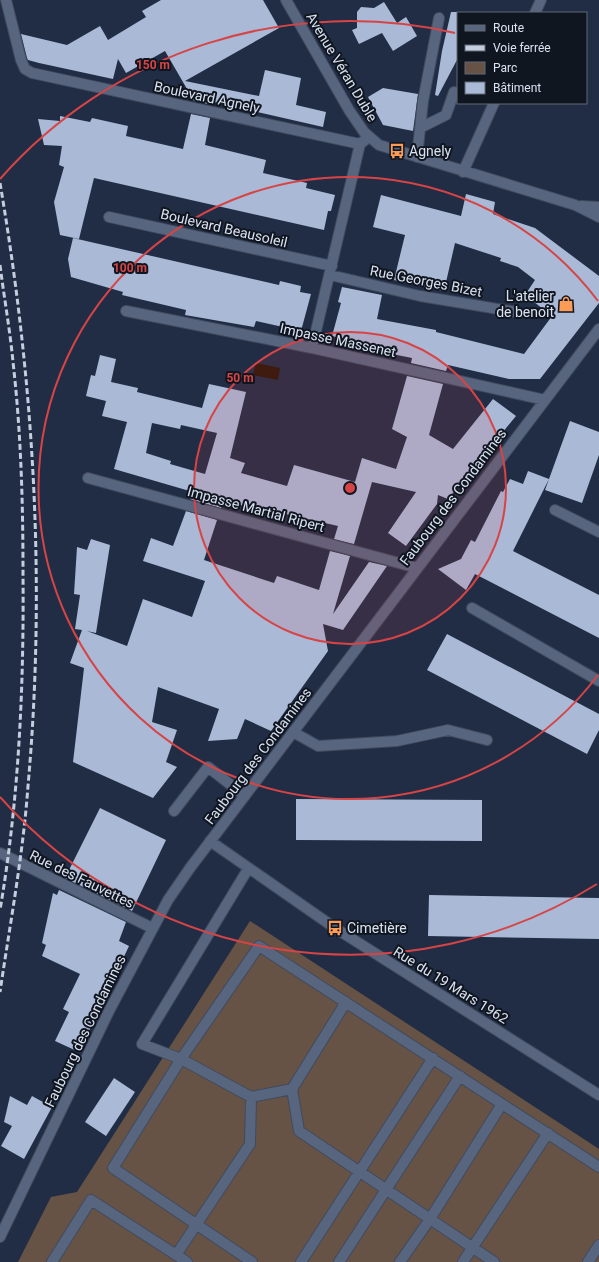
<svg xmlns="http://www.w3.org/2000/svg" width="599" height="1262" font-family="Roboto,sans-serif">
  <rect width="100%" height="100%" fill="#212d45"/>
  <path fill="#675346" d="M250 921 599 1149V1262H18L51 1197 77 1192Z"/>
  <path fill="#2b1506" d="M256 363 280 368 278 380 253 375Z"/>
  <path fill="#a9b9d6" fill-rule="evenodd" d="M161 0H263L279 28 185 81 259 96 265 70 301 78 296 105 326 112 323 127 214 102 213 105 194 101 165 51 126 73 118 59 113 79 39 63 28 60 27 58 21 34 67 45 100 26 108 40 146 17 142 11Z
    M384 2 397 23 406 17 417 36 393 51 382 33 359 44 352 30 357 28V12L361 7 374 8Z
    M451 12H458V58L438 96 435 95 442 51Z
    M383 88 418 94 413 131 383 125 368 97Z
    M191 114 210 118 205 145 266 160 263 173 307 183 306 188 335 195 331 211H328L324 230 94 178 79 239 60 235 54 202 64 167 59 165 62 146 44 145 38 119 60 121V116L90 122 92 118 128 126 126 136 183 149Z
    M466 194 495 202 493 214 535 228 599 276V303L540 379H509L448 365 446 371 411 363 412 358 362 348 363 344 332 336 341 303 338 302 342 287 382 295 377 319 436 330V332L524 354 552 316 525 295 535 280 518 267 500 261 501 258 455 243 444 291 394 280 405 235 373 227 381 195 461 216Z
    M73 238 279 285 280 281 301 286 300 292 311 294 301 331 256 321 254 327 185 315 186 310 122 295 123 292 71 277 68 259Z
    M100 355 116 359 111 382 138 388 137 392 202 408 209 384 246 392 230 458 245 463 241 473 287 486 294 465 355 482 362 458 396 469 407 437 392 429 407 376 443 384 429 435 453 449 493 399 516 416 448 499 438 495 437 504 406 546 388 533 416 492 372 482 354 544 334 539 338 526 264 509 263 512 224 500 221 508 190 499 193 492 114 469 127 422 102 416 106 401 86 396 91 375 95 376ZM152 423 180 429 181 425 217 433 205 474 170 464 171 461 146 453Z
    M570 421 599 432V455L582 503 545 490 549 479 513 551 599 595V638L475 574 466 590 438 569 461 559 471 540 475 542 501 491 503 492 510 479 523 484 528 471 549 479Z
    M186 511 217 520 204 560 274 583 277 576 319 590 330 551 350 556 333 614 369 562 387 566 343 630 323 624 328 651 271 731 245 719 237 739 208 741 219 709 158 687 152 722 177 730 166 762 177 767 153 798 73 762 84 668 70 663 82 630 75 629 80 595 74 594 77 547 87 550 91 539 110 545 96 633 87 631 127 646 143 599 192 617 205 581 143 561 151 538 173 546Z
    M447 634 599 714V730L587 754 427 670Z
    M296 799 482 800V841L296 840Z
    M100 808 166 840 132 911 65 878Z
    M59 890 126 922 119 941 129 946 79 1052 55 1041 69 1012 63 1009 80 974 42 956 46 945 42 943 53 893 57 895Z
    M429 895 599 898V939L428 936Z
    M114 1078 135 1092 106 1136 85 1122Z
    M10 1096 27 1105 32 1096 52 1107 24 1159 1 1146 12 1126 4 1122Z"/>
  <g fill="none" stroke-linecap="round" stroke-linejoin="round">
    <defs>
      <path id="minor" d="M6 0 21 60 25 69 32 73 360 144
        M286 0 349 110 364 132 379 145 575 205 599 217
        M535 13 541 0
        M420 128 446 115 454 92
        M417 157 423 101 439 18
        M463 172 494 103
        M581 206 599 207
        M109 217 332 266
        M330 275 420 296 516 312
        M126 311 312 348 545 400
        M312 348 360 144 365 140
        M88 478 417 568
        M555 510 599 532
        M472 608 599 681
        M293 732 318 746 397 741 448 730 487 740
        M174 811 208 767 245 796
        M210 841 335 928 599 1095
        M0 853 152 928
        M248 869 142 1044 181 1059 113 1168 252 1262
        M346 1002 292 1089 299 1131 494 1262
        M292 1089 251 1097 181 1059 259 946 599 1167
        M0 1237 109 1011 168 900 190 868 599 329
        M176 1255 250 1144 251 1097
        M52 1262 91 1200 187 1262
        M301 1262 433 1058
        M339 1262 460 1076
        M400 1262 430 1219 502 1104
        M463 1262 548 1133
        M588 1262 599 1245"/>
    </defs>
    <use href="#minor" stroke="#404a5e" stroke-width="12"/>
    <use href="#minor" stroke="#57657f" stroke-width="10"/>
    <path stroke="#c5cede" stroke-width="3" stroke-dasharray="6 3" stroke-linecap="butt" d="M0 183C34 382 46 584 28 786 23 855 10 924 0 992
      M0 265C4 297 10 330 13 362 21 432 23 503 23 573 24 686 19 799 0 910"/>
  </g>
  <circle cx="350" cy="488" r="156" fill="#d74446" fill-opacity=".12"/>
  <g fill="none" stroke="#d74446" stroke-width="2">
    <circle cx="350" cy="488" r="156"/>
    <path d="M598 675A311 311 0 1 1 598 301"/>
    <path d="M597 884A467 467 0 0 1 0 797M0 179A467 467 0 0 1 455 33"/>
  </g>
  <defs>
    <symbol id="bus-bare" viewBox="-9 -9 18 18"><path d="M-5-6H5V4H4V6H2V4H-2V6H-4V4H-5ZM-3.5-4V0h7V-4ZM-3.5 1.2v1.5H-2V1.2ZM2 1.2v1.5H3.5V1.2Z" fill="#fd9c57" stroke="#101620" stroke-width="2.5" paint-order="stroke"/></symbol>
    <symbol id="shop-bare" viewBox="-9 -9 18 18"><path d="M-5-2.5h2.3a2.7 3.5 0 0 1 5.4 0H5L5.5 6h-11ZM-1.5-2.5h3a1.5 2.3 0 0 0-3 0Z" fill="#fd9c57" stroke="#101620" stroke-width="2.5" paint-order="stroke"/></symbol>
  </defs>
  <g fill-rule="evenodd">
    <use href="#bus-bare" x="386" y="140" width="22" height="22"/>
    <use href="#shop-bare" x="555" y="293" width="22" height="22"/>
    <use href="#bus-bare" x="324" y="917" width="22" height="22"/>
  </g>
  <g text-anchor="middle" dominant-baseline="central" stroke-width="4" stroke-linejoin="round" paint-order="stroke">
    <g font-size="14" fill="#dae2f1" stroke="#101620">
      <text transform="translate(342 67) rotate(59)">Avenue Véran Duble</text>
      <text transform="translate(207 97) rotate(12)">Boulevard Agnely</text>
      <text transform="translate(224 228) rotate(13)">Boulevard Beausoleil</text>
      <text transform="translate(426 281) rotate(11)">Rue Georges Bizet</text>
      <text transform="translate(338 340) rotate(12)">Impasse Massenet</text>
      <text transform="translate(453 497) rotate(-53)">Faubourg des Condamines</text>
      <text transform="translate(256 509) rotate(15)">Impasse Martial Ripert</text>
      <text transform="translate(258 756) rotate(-53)">Faubourg des Condamines</text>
      <text transform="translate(82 879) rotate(26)">Rue des Fauvettes</text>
      <text transform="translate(451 985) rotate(32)">Rue du 19 Mars 1962</text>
      <text transform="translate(85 1031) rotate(-64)">Faubourg des Condamines</text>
    </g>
    <g font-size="14" fill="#dae2f1" stroke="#101620" text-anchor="start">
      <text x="409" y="151">Agnely</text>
      <text x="554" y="296" text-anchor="end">L'atelier<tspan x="554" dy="16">de benoit</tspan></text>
      <text x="347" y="928">Cimetière</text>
    </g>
  </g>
  <circle cx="350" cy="488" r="6" fill="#d74446" stroke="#101620" stroke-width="2"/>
  <g font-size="12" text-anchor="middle" font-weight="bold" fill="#d74446" stroke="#101620" stroke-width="4" stroke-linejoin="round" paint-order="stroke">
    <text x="153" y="69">150 m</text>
    <text x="130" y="272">100 m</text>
    <text x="240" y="382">50 m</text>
  </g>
  <rect x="457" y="12" width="130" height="92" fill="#101620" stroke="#616874"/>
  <rect x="465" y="25" width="20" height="6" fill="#57657f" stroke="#616874"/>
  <text x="493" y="32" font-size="12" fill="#dae2f1">Route</text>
  <rect x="465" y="45" width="20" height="6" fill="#c5cede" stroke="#616874"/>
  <text x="493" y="52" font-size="12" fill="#dae2f1">Voie ferrée</text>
  <rect x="465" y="62" width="20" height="12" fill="#675346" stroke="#616874"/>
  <text x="493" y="72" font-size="12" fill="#dae2f1">Parc</text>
  <rect x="465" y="82" width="20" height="12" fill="#a9b9d6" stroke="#616874"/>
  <text x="493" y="92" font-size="12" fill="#dae2f1">Bâtiment</text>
</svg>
